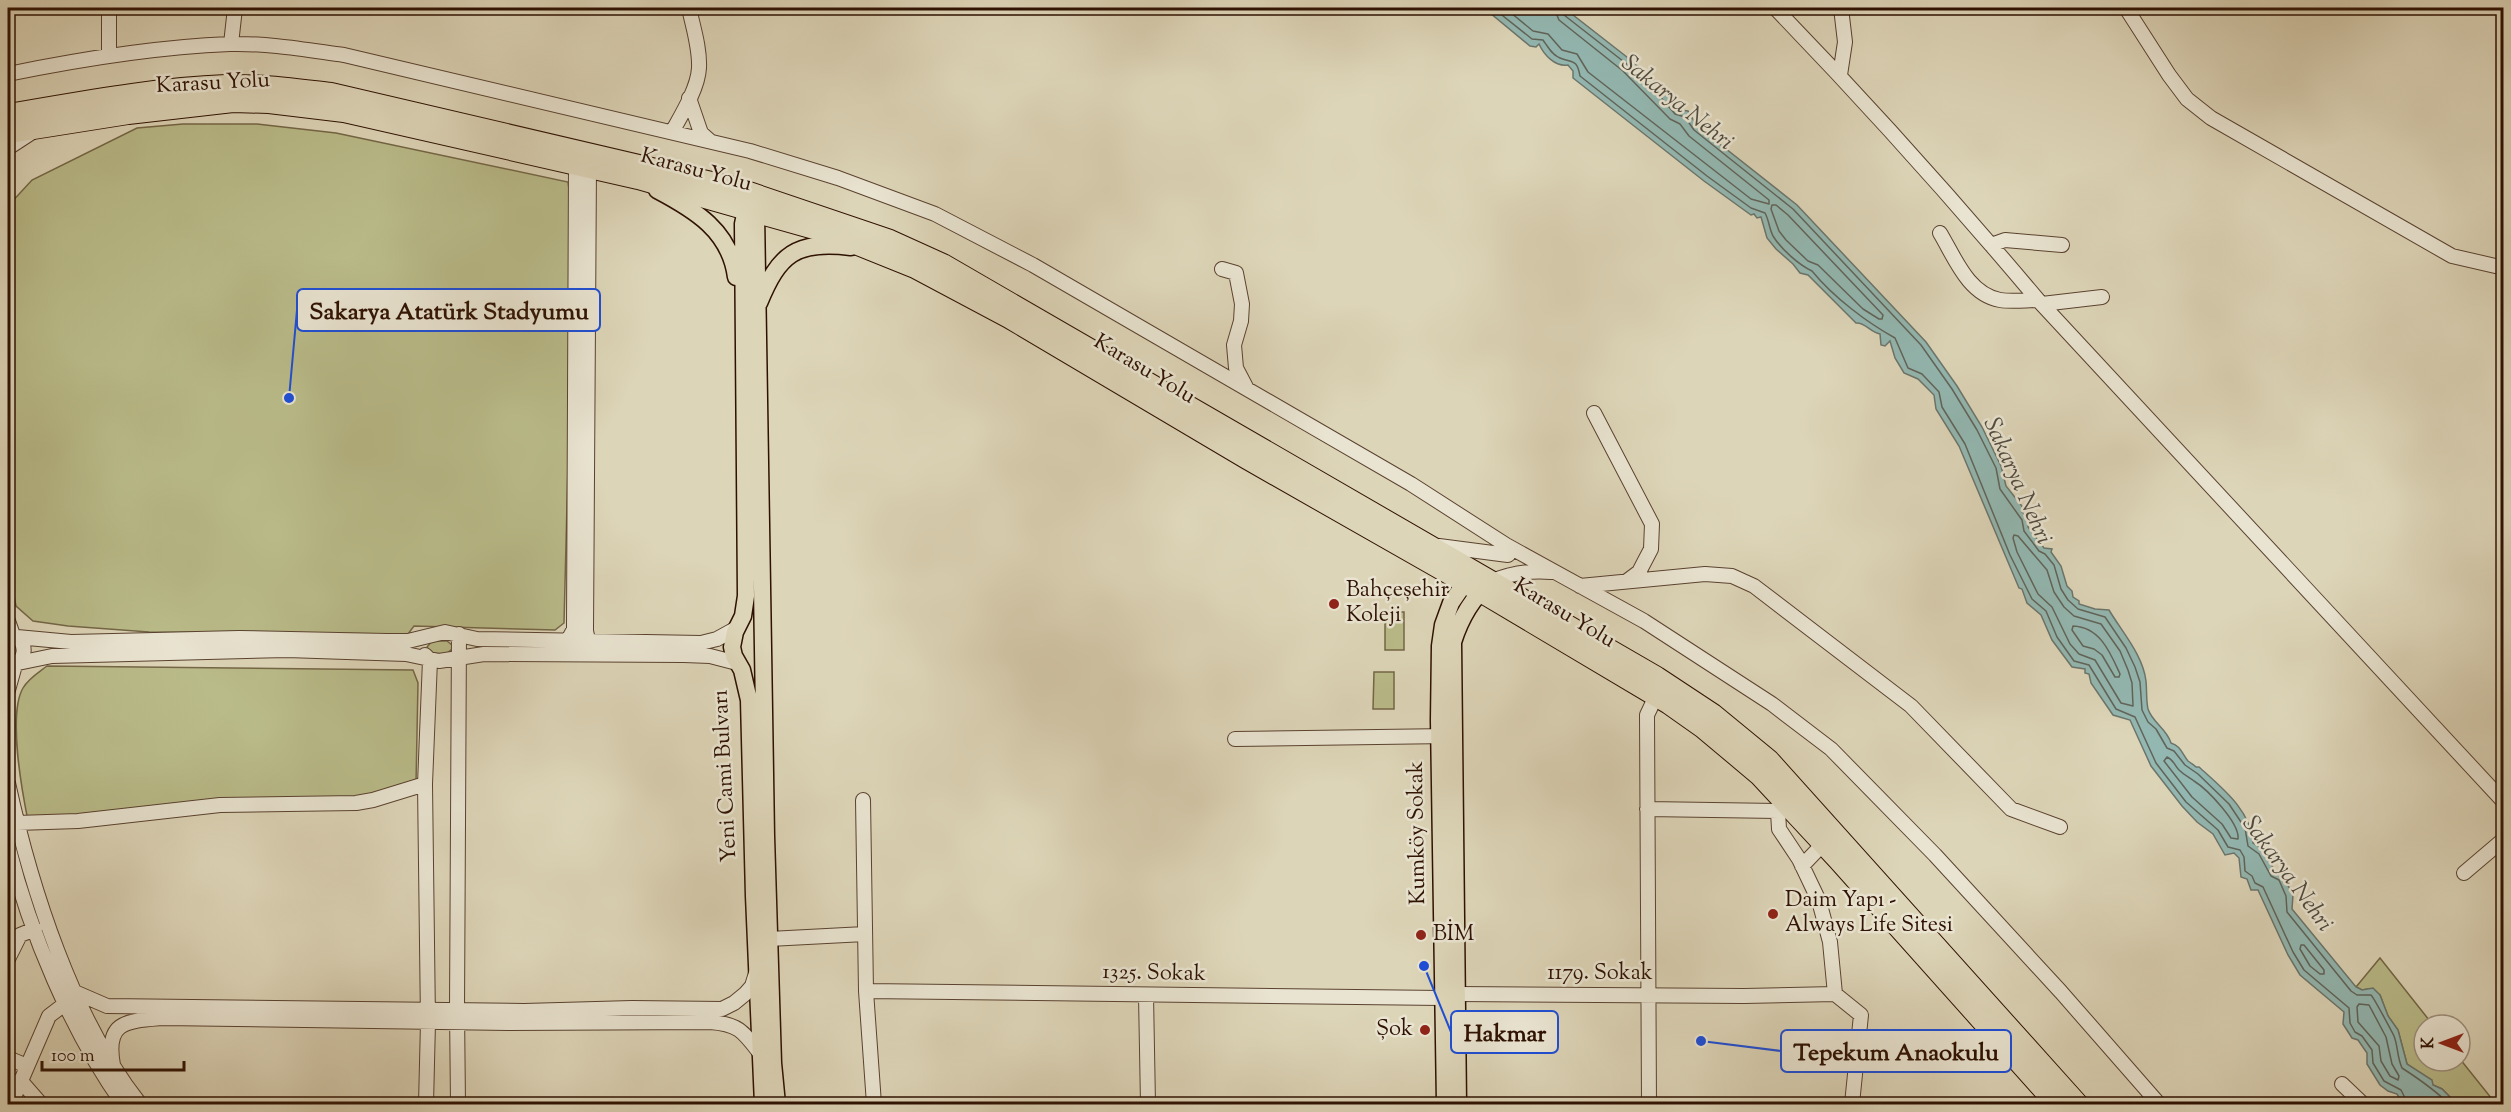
<svg xmlns="http://www.w3.org/2000/svg" width="2511" height="1112" font-family="'Sorts Mill Goudy',serif">
  <rect width="100%" height="100%" fill="#ddd5b8"/>
  <filter id="stains"><feTurbulence type="fractalNoise" baseFrequency=".00333" numOctaves="4"/><feColorMatrix values="0 0 0 0 .2 0 0 0 0 .09 0 0 0 0 .02 0 0 0 .5 -.17"/></filter>
  <radialGradient id="worn" r=".72"><stop offset=".6" stop-color="#630" stop-opacity="0"/><stop offset="1" stop-color="#630" stop-opacity=".3"/></radialGradient>
  <path fill="#b9bb89" stroke="#746646" stroke-width="1.5" d="M183 124H257L336 133 568 182 574 229 564 623 555 630 414 626 408 634 149 632 68 626 33 621 16 606 8 566V206L32 180 137 128Z
    M1385 612H1404V650H1385Z
    M432 641H447L452 645V649L446 654 430 653 427 647Z
    M47 666 413 670 418 683 416 783 371 799 28 821C22 791 8 714 23 688 29 678 38 673 47 666Z
    M1374 672H1394V709H1373Z
    M2380 958 2433 1025H2424V1061L2460 1059 2496 1104H2457L2442 1089 2433 1085 2407 1064 2398 1030 2388 1016 2380 995 2368 989 2362 990 2356 987Z"/>
  <path fill="#93b8b2" stroke="#6b756c" stroke-width="1.5" d="M1484 8H1564L1632 61 1657 83 1680 110 1688 111 1697 126 1797 205 1926 342 1957 386 1982 427 2001 466 2006 486 2025 510 2022 512 2028 517V527L2044 548 2052 549 2051 552 2061 566 2067 586 2072 591 2073 597 2079 601V604L2095 609 2109 610C2122 632 2143 655 2146 681 2147 691 2146 700 2148 709 2152 722 2167 729 2171 743 2181 746 2182 754 2188 761 2191 763 2194 765 2196 767H2199C2222 788 2251 810 2253 843L2263 849 2276 873 2282 874 2293 895 2292 909 2356 987 2362 990 2373 988 2380 995 2388 1016 2398 1030 2407 1064 2432 1080 2433 1085 2442 1089 2457 1104H2403L2397 1094 2388 1091 2380 1085 2367 1064V1053L2358 1040 2352 1038 2343 1024 2344 1012 2300 975 2288 955 2258 890H2251L2247 879 2241 877 2239 858 2234 853 2225 855 2213 834 2197 822 2182 806 2151 766 2130 720 2113 715 2091 683 2089 674 2085 673V669L2072 667 2052 640 2041 615 2027 603 2022 589 2019 588 1959 446 1936 409 1934 395 1918 379 1904 373 1895 358 1890 341 1885 346 1881 345 1880 334C1870 332 1865 322 1856 323L1808 275 1800 273 1793 264 1776 249 1767 238 1761 217 1757 218 1754 214 1751 215 1704 181 1573 78V71L1568 65C1555 67 1544 55 1539 44L1536 47 1530 46Z"/>
  <g fill="none" stroke-linecap="round" stroke-linejoin="round">
    <path stroke="#60645a" stroke-width="1.5" d="M1493 8 1532 39 1543 40C1548 47 1552 55 1560 58 1573 63 1577 59 1580 76L1707 176 1751 208 1765 213C1769 220 1769 228 1773 236 1781 249 1799 265 1812 271 1834 298 1868 323 1895 338L1908 368 1922 374 1939 392 1942 407 1965 444 2010 555 2032 599 2046 611 2057 637 2074 661 2089 665 2116 709 2135 717 2156 763 2186 802 2218 830 2228 847 2240 850 2244 857 2245 871 2252 876 2255 883 2263 887 2293 952 2304 970 2349 1008 2350 1023 2355 1032 2362 1036 2372 1050 2373 1063 2384 1081 2401 1090 2408 1104
      M1505 8 1533 31 1548 34 1562 50 1577 54 1588 72 1751 199 1769 204V200L1689 136 1680 124 1670 119 1623 71 1559 20 1554 8
      M1561 8 1564 15 1628 65 1652 87 1675 114 1685 117 1694 130 1793 209 1921 345 1952 389 1977 430 1996 468 2000 489 2022 520 2024 531 2039 551 2045 554 2054 565 2061 589 2068 600 2078 609 2105 617 2126 648 2135 667 2140 682 2142 710 2148 722 2156 729 2167 748 2174 751 2185 765 2198 774 2229 804 2245 828 2248 846 2259 854 2271 876 2279 880 2286 896 2287 912 2351 991 2357 995H2371C2374 998 2391 1030 2394 1036 2398 1046 2397 1057 2402 1068 2419 1079 2435 1090 2449 1104
      M1776 205 1788 215 1883 315 1882 319H1879L1863 309 1818 265 1808 261 1786 240 1779 231 1771 209 1772 205Z
      M2014 535 2018 536 2047 570 2054 592 2064 607 2074 616 2101 624 2120 651 2128 670 2132 683 2133 706 2121 703 2095 660 2079 654 2070 644 2052 607 2038 594 2017 552 2013 538Z
      M2073 626C2100 627 2110 652 2120 674L2119 677H2115L2102 655 2094 649 2083 646 2072 630Z
      M2167 757C2174 760 2174 765 2179 770 2184 775 2189 777 2194 781 2207 789 2240 823 2238 839L2231 838 2222 824 2192 797 2164 761Z
      M2301 945H2304L2324 970V974H2320L2310 966 2300 949Z
      M2359 1004 2369 1005 2386 1037 2392 1064 2399 1076 2398 1080 2390 1076 2381 1061 2379 1046 2358 1022 2357 1007Z"/>
    <defs>
      <path id="minor" d="M109 8V55
        M1775 8C1866 102 1953 199 2038 300L2504 802
        M2126 8 2169 75 2187 99 2211 118 2452 256 2504 268
        M231 44 235 8
        M8 74C81 59 155 47 230 44 268 43 307 50 344 55L750 151 838 178 935 214 1033 265 1411 484 1506 545 1644 621 1772 704 1831 749 1935 855 2061 992 2159 1104
        M1840 75 1845 42 1841 8
        M689 98 701 133 710 141
        M672 132C682 114 698 88 699 68 700 48 693 27 689 8
        M8 148 31 133
        M589 168 586 631 590 649
        M1940 233C1955 258 1968 294 2000 300 2012 302 2026 300 2038 300
        M1991 245 2005 240 2062 245
        M1222 269 1236 273 1242 304 1241 321 1234 345 1236 368 1247 389
        M2042 304 2102 297
        M1594 413 1652 524 1651 549 1639 572 1627 581
        M1439 546 1508 555
        M1492 581C1512 573 1530 570 1551 572
        M1580 586 1705 574 1732 576 1754 586 1911 706 2011 809 2060 827
        M8 621 13 635
        M8 634 20 639C28 652 22 664 8 667
        M17 637 71 642 239 638 387 641H408L445 632 477 639 701 643 717 639 737 628
        M568 648V640L574 629 576 166
        M425 655 430 660 425 784 428 1022 426 1104
        M18 663 52 656 287 650 406 654 439 661 484 654 684 655 710 656 737 663
        M8 690 15 665
        M1235 739 1449 736
        M8 783C31 888 73 1020 140 1104
        M863 800 866 991 874 1104
        M17 823 78 821 220 805 356 803 373 800 425 784
        M8 846C30 933 71 1031 123 1104
        M1802 866 1823 844
        M2464 873 2504 839
        M769 939 865 934
        M8 959 20 935 35 929
        M866 991 1442 998
        M77 993 107 1006 524 1011 632 1008 722 1009 734 1003 745 994 752 986 756 973
        M1457 994 1744 996 1835 994 1830 942 1819 901 1799 859 1779 829 1778 811 1647 809
        M1835 994 1861 1015 1852 1104
        M1146 995 1148 1104
        M8 1058 27 1066
        M113 1065C105 1021 126 1021 163 1018L508 1023 710 1022C738 1024 743 1031 759 1052
        M20 1080 41 1104
        M2342 1084 2363 1104
        M11 1104 49 1016 66 1003
        M458 1104 457 1010 459 634
        M1649 1104 1647 715 1656 696"/>
      <path id="major" d="M657 190C695 210 730 231 736 277
        M752 201 756 213 766 836 773 1063 777 1104
        M756 201 746 210 743 224 746 596 743 616 735 632 732 647 734 656 742 670 749 700 754 896 763 1104
        M759 303C779 254 796 240 851 247
        M1445 1104 1439 720 1440 646 1443 625 1451 603 1464 584 1474 574
        M1458 1104 1453 642C1460 620 1472 598 1490 583"/>
      <path id="highway" d="M8 114C80 102 152 88 226 85 261 84 296 89 331 93L737 188 890 240 943 264 1657 677 1713 714 1769 760 2078 1104
        M8 133 128 114 233 102 269 103 344 112 638 179 828 233 915 268 1009 318 1247 459 1479 591 1669 704 1703 728 1759 775 1838 860 2056 1104"/>
    </defs>
    <use href="#minor" stroke="#5a4230" stroke-width="16"/>
    <use href="#major" stroke="#2e1102" stroke-width="19"/>
    <use href="#highway" stroke="#2e1102" stroke-width="22"/>
    <use href="#minor" stroke="#e9e4d1" stroke-width="14"/>
    <use href="#major" stroke="#ddd5b8" stroke-width="16"/>
    <use href="#highway" stroke="#ddd5b8" stroke-width="20"/>
  </g>
  <g fill="#8f2418" stroke="#e9e4d1" stroke-width="2">
    <circle cx="1334" cy="604" r="6"/>
    <circle cx="1773" cy="914" r="6"/>
    <circle cx="1421" cy="935" r="6"/>
    <circle cx="1425" cy="1030" r="6"/>
  </g>
  <g text-anchor="middle" dominant-baseline="central" stroke-width="5" stroke-linejoin="round" paint-order="stroke">
    <g font-size="22" fill="#2e1102" stroke="#e9e4d1">
      <text transform="translate(213 84) rotate(-3)">Karasu Yolu</text>
      <text transform="translate(696 171) rotate(15)">Karasu Yolu</text>
      <text transform="translate(1144 370) rotate(31)">Karasu Yolu</text>
      <text transform="translate(1564 614) rotate(31)">Karasu Yolu</text>
      <text transform="translate(726 776) rotate(-93)">Yeni Cami Bulvarı</text>
      <text transform="translate(1418 833) rotate(-91)">Kumköy Sokak</text>
      <text transform="translate(1154 974) rotate(1)">1325. Sokak</text>
      <text x="1600" y="974">1179. Sokak</text>
    </g>
    <g font-size="22" fill="#2e1102" stroke="#e9e4d1" text-anchor="start">
      <text x="1346" y="591">Bahçeşehir<tspan x="1346" dy="25">Koleji</tspan></text>
      <text x="1785" y="901">Daim Yapı -<tspan x="1785" dy="25">Always Life Sitesi</tspan></text>
      <text x="1433" y="935">BİM</text>
      <text x="1413" y="1030" text-anchor="end">Şok</text>
    </g>
    <g font-size="24" font-style="italic" fill="#514b40" stroke="#e9e4d1">
      <text transform="translate(1677 103) rotate(39)">Sakarya Nehri</text>
      <text transform="translate(2017 481) rotate(66)">Sakarya Nehri</text>
      <text transform="translate(2287 874) rotate(54)">Sakarya Nehri</text>
    </g>
  </g>
  <path fill="none" stroke="#1d4ed8" stroke-width="2" d="M289 398L297 310M1424 966L1451 1032M1701 1041L1781 1051"/>
  <g fill="#1d4ed8" stroke="#e9e4d1" stroke-width="2">
    <circle cx="289" cy="398" r="6"/>
    <circle cx="1424" cy="966" r="6"/>
    <circle cx="1701" cy="1041" r="6"/>
  </g>
  <g fill="#e9e4d1" stroke="#1d4ed8" stroke-width="2">
    <rect x="297" y="289" width="303" height="42" rx="6"/>
    <rect x="1451" y="1011" width="107" height="42" rx="6"/>
    <rect x="1781" y="1030" width="230" height="42" rx="6"/>
  </g>
  <g font-size="24" text-anchor="middle" font-weight="bold" fill="#2e1102">
    <text x="449" y="319">Sakarya Atatürk Stadyumu</text>
    <text x="1505" y="1041">Hakmar</text>
    <text x="1896" y="1060">Tepekum Anaokulu</text>
  </g>
  <rect width="2511" height="1112" fill="none" stroke="#ddd5b8" stroke-width="30"/>
  <rect x="9" y="9" width="2493" height="1094" fill="none" stroke="#2e1102" stroke-width="3"/>
  <rect x="15" y="15" width="2481" height="1082" fill="none" stroke="#2e1102" stroke-width="1.5"/>
  <g transform="translate(2442 1043) rotate(270)"><circle r="28" fill="#e9e4d1" stroke="#9e907e" stroke-width="1.5"/>
  <path d="M0-4.5L10 22L0 15L-10 22Z" fill="#8f2418"/>
  <text y="-9" font-size="16" font-weight="bold" text-anchor="middle" fill="#2e1102">K</text>
  </g>
  <path d="M42 1061v9h142v-9" fill="none" stroke="#2e1102" stroke-width="3"/>
  <text x="51" y="1061" font-size="18" fill="#2e1102" stroke="#e9e4d1" stroke-width="4.5" paint-order="stroke">100 m</text>
  <rect width="100%" height="100%" filter="url(#stains)"/>
  <rect width="100%" height="100%" fill="url(#worn)"/>
</svg>
